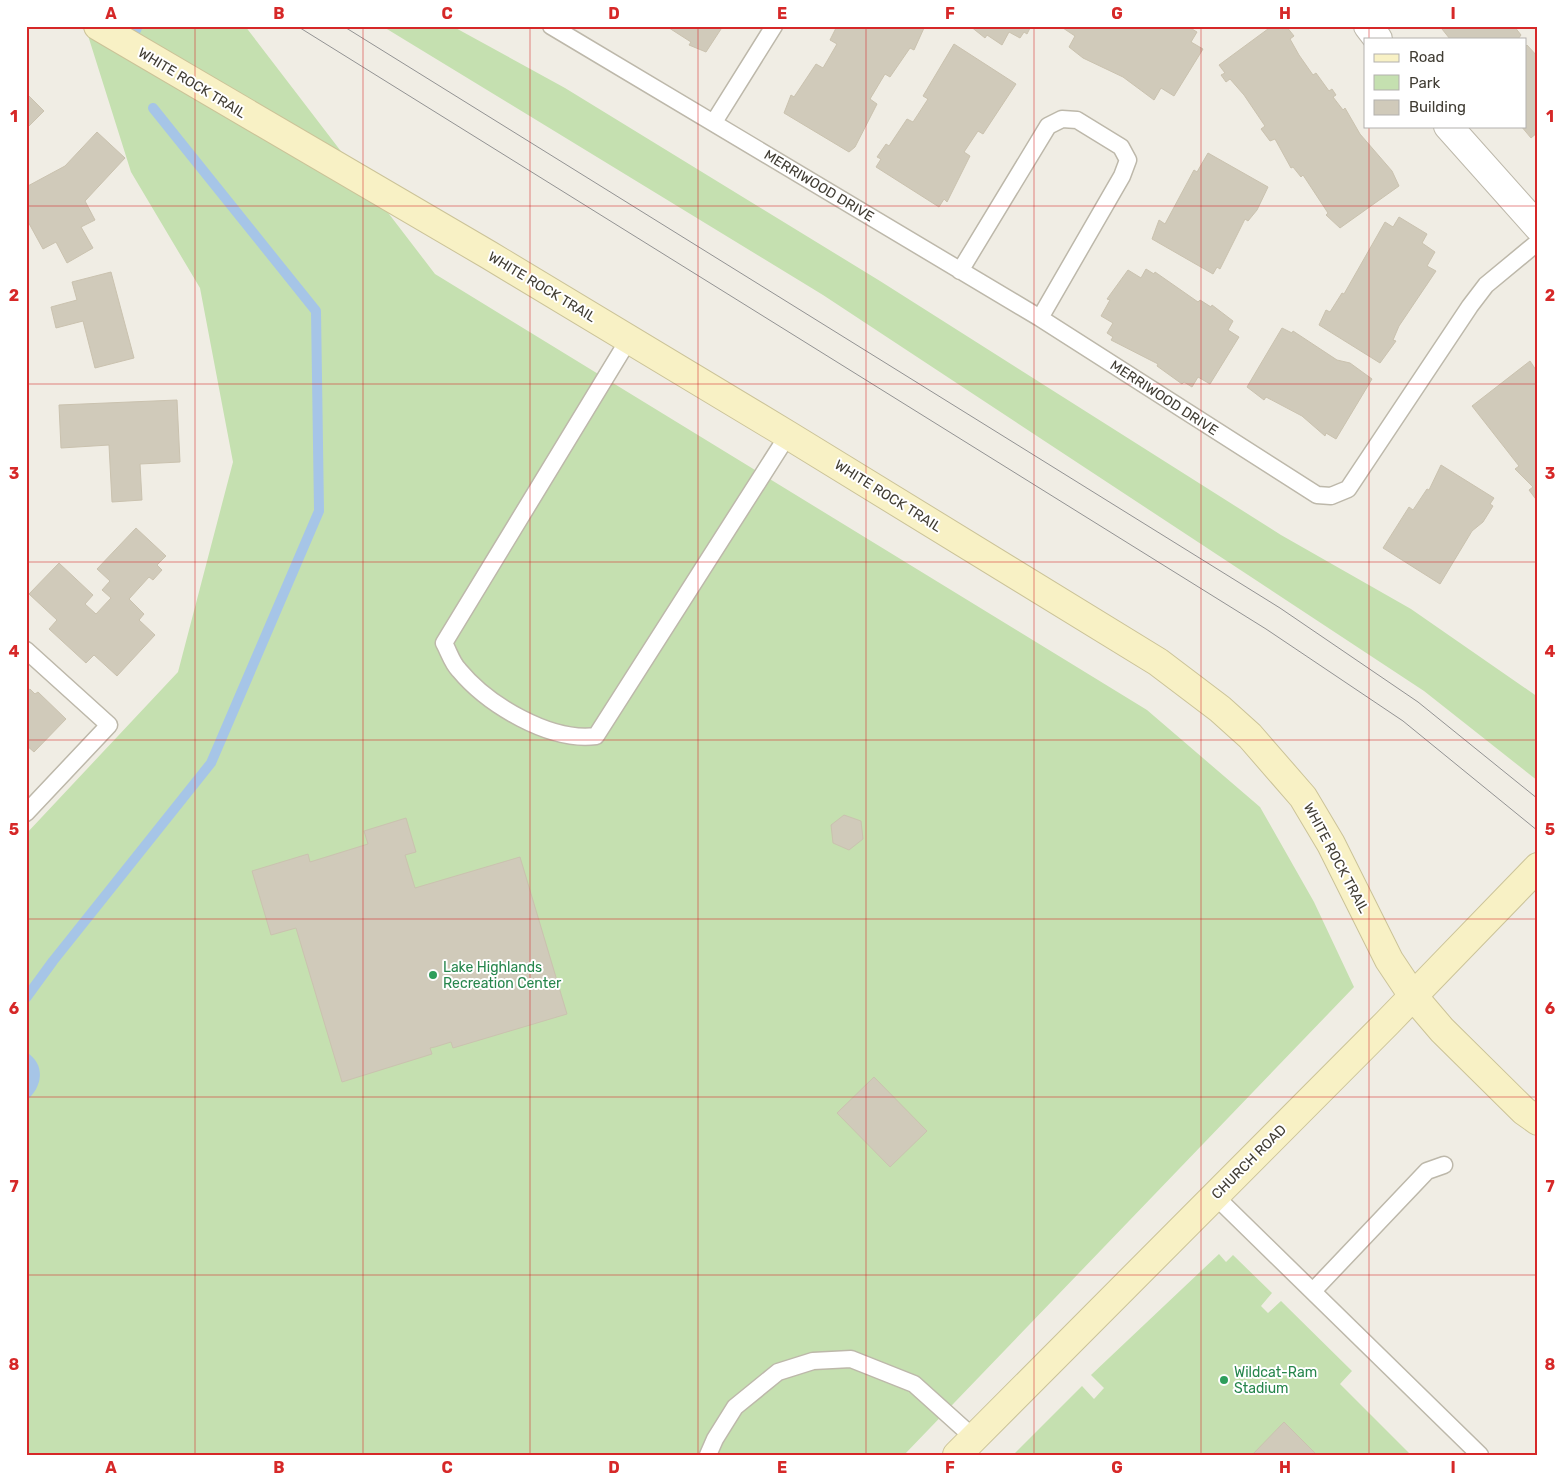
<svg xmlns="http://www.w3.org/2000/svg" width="1564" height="1481" font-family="Rubik,sans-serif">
  <rect width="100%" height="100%" fill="#f0ede4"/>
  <path fill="#c5e0b0" d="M85 26H245L435 274 1147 710 1260 807 1314 902 1354 987 904 1455H26V834L178 672 233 462 200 288 131 172Z
    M382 26H452L565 88 880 281 1281 535 1411 609 1538 697V781L1424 691 823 295Z
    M1219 1254 1226 1262 1233 1255 1272 1293 1261 1306 1268 1313 1281 1301 1352 1371 1340 1384 1411 1455H1013L1082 1386 1094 1399 1104 1388 1091 1375Z"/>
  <path fill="#a6c5e7" d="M26 1052C46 1064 43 1087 26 1101Z"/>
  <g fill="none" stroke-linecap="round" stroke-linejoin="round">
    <path stroke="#a6c5e7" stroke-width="10" d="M133 36 138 26
      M26 998 53 961 211 763 319 511 316 311 153 108"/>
  </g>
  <path fill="#d0caba" stroke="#cac2af" d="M666 26H723L706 52 689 45 691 42Z
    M837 26 924 28 914 50 910 48 890 77 885 74 870 99 877 104 855 147 849 152 784 113 791 95 794 97 816 64 823 68 837 44 830 40Z
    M970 26H1031L1027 34 1024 32 1020 38 1009 32 1002 45 987 35 985 38Z
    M1064 26H1187L1197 32 1191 42 1203 49 1174 96 1161 88 1154 100 1123 77 1083 58 1069 47 1075 36 1063 28Z
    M1272 26H1280L1282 29 1286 26 1294 36 1290 39 1299 55 1313 75 1316 73 1329 91 1332 89 1336 95 1333 97 1343 110 1345 108 1360 134 1392 171 1399 186 1340 228 1326 215 1328 213 1303 175 1301 177 1293 167 1291 168 1275 139 1270 141 1261 129 1265 126 1244 95 1230 79 1226 82 1221 75 1225 73 1219 65Z
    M1445 26H1514L1521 35 1518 39H1450L1442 29Z
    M954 44 1016 84 983 134 978 131 964 152 970 156 947 202 944 199 939 207 876 167 881 159 877 157 886 144 889 146 907 119 913 122 928 99 923 96Z
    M1527 45 1538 57V132L1531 138 1521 126H1525V47Z
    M26 93 44 111 26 129Z
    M97 132 125 158 85 201 95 220 81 227 93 248 67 263 56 242 43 249 26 218V187L65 166Z
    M1208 153 1268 187 1257 210 1248 221 1245 219 1220 269 1217 267 1213 274 1152 239 1159 220 1165 224 1194 170 1197 172Z
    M1399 217 1427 234 1422 243 1435 252 1427 266 1436 271 1399 326 1393 340 1396 341 1380 363 1319 325 1326 310 1330 312 1342 293 1344 294 1385 222 1393 227Z
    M1146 269 1154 274 1155 272 1198 302 1200 300 1211 307 1212 305 1233 321 1228 330 1239 337 1210 384 1198 377 1192 387 1184 382 1182 384 1157 366 1158 364 1111 340 1113 337 1107 333 1113 323 1101 316 1110 300 1107 299 1128 270 1141 278Z
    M111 272 134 358 95 368 83 321 56 328 51 307 77 300 72 282Z
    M1282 328 1292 333 1293 331 1337 360 1350 363 1372 379 1336 439 1326 433 1325 436 1302 416 1266 397 1264 400 1247 387Z
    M1530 361 1538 373V502L1529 490 1533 487 1515 469 1519 466 1472 406Z
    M177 400 180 462 140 464 142 500 112 502 109 445 61 448 59 405Z
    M1441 465 1494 498 1490 504 1493 506 1483 522 1472 531 1440 584 1383 548 1409 507 1413 510 1427 489 1429 490Z
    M136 528 166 556 157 565 162 570 153 580 149 577 129 599 144 614 139 620 155 635 117 676 94 655 86 663 49 629 57 620 29 594 59 563 93 595 85 604 96 614 111 598 102 590 110 581 97 569Z
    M30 689 35 694 38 692 66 719 34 752 26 745V692Z
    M844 815 861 821 863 839 849 850 833 843 831 825Z
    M406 818 416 852 405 855 415 888 520 857 567 1014 453 1048 451 1042 435 1047 430 1048 432 1054 342 1082 296 928 271 935 252 871 308 854 310 862 368 844 364 831Z
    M874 1077 927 1131 890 1167 837 1113Z
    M1284 1422 1317 1455H1252Z"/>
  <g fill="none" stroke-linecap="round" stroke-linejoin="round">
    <defs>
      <path id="lane" d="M551 26 1040 318 1317 495 1331 496 1348 489 1470 306 1486 285 1538 242
        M714 122 774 26
        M960 271 1048 126 1062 119 1077 120 1121 147 1128 160 1122 176 1040 318
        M629 339 444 643C449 652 452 663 459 670 488 705 550 742 596 736L788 435
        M26 650 109 725 26 813
        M1215 1196 1480 1455
        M1313 1291 1427 1171 1444 1165
        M708 1455 715 1439 735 1407 778 1372 813 1361 851 1359 914 1384 974 1438"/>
      <path id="street" d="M1368 26 1378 39
        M1448 126 1538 227"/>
      <path id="secondary" d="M98 26 489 255 788 435 1158 662 1220 709 1250 736 1303 797 1331 844 1389 960 1413 996 1442 1030 1524 1111 1538 1121
        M957 1455 1387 1023 1538 867"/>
    </defs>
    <use href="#lane" stroke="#bdb8aa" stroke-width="19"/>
    <use href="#street" stroke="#bdb8aa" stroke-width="30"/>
    <use href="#secondary" stroke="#cbc398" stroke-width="30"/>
    <use href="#lane" stroke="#fff" stroke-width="16"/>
    <use href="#street" stroke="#fff" stroke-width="28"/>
    <use href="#secondary" stroke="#f8f1c5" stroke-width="28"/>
    <path stroke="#939393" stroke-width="1" d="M297 26 1266 629 1403 721 1538 831
      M343 26 1280 608 1418 702 1538 799"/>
  </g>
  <path fill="none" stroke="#d62828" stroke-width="1" stroke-opacity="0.55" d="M195 26V1455M363 26V1455M530 26V1455M698 26V1455M866 26V1455M1034 26V1455M1201 26V1455M1369 26V39M1369 126V1455M26 206H1538M26 384H1538M26 562H1538M26 740H1538M26 919H1538M26 1097H1538M26 1275H1538"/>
  <g fill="#2e9e5b" stroke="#fff" stroke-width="2">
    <circle cx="433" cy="975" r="5"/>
    <circle cx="1224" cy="1380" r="5"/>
  </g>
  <g text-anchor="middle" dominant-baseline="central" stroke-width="4" stroke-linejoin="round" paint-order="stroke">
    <g font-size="14" fill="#413d34" stroke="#fff">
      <text transform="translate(192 83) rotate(31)">WHITE ROCK TRAIL</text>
      <text transform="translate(819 186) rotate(31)">MERRIWOOD DRIVE</text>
      <text transform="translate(542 287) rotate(31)">WHITE ROCK TRAIL</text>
      <text transform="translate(1164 398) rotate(33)">MERRIWOOD DRIVE</text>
      <text transform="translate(888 496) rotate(32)">WHITE ROCK TRAIL</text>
      <text transform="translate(1336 858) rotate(62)">WHITE ROCK TRAIL</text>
      <text transform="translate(1249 1162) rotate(-45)">CHURCH ROAD</text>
    </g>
    <g font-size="14" fill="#27864d" stroke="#fff" text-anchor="start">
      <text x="443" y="967">Lake Highlands<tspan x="443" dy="16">Recreation Center</tspan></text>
      <text x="1234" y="1372">Wildcat-Ram<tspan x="1234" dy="16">Stadium</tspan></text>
    </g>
  </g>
  <rect width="1564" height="1481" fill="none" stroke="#ffffff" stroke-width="55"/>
  <rect x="1364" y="38" width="162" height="90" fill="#ffffff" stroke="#b3b1ae"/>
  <rect x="1374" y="54" width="25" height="8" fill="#f8f1c5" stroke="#b3b1ae"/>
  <text x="1409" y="62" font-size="15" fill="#413d34">Road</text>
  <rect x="1374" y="75" width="25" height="15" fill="#c5e0b0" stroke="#b3b1ae"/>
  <text x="1409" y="88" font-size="15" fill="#413d34">Park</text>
  <rect x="1374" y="100" width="25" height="15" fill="#d0caba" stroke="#b3b1ae"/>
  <text x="1409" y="112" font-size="15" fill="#413d34">Building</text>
  <rect x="28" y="28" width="1508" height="1426" fill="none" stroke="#d62828" stroke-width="2"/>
  <g font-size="16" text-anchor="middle" font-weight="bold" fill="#d62828">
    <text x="111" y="19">A</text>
    <text x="279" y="19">B</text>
    <text x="447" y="19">C</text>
    <text x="614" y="19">D</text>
    <text x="782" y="19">E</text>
    <text x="950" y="19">F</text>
    <text x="1117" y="19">G</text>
    <text x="1285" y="19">H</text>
    <text x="1453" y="19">I</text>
    <text x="14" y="122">1</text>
    <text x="1550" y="122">1</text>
    <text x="14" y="301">2</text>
    <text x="1550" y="301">2</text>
    <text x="14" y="479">3</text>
    <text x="1550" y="479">3</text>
    <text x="14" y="657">4</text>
    <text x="1550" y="657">4</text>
    <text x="14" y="835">5</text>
    <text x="1550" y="835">5</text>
    <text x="14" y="1014">6</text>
    <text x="1550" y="1014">6</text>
    <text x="14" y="1192">7</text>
    <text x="1550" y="1192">7</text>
    <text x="14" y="1370">8</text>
    <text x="1550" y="1370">8</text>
    <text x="111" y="1473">A</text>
    <text x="279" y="1473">B</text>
    <text x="447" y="1473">C</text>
    <text x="614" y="1473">D</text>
    <text x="782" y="1473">E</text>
    <text x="950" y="1473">F</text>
    <text x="1117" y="1473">G</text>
    <text x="1285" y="1473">H</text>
    <text x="1453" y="1473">I</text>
  </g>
</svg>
